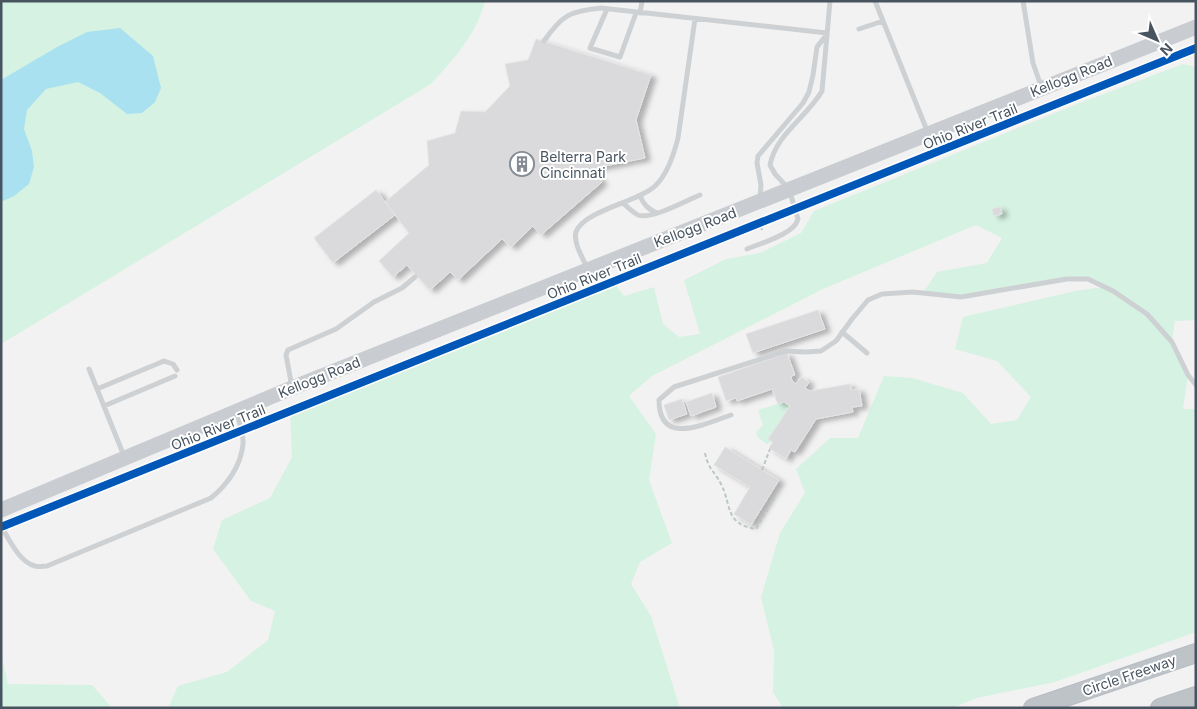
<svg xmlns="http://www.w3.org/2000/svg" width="1197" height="709" font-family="Inter,sans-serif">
  <defs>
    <filter id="shadow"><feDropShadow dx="5.5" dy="3" stdDeviation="2.5" flood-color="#0004"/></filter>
  </defs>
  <rect width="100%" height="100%" fill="#f3f2f2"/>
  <path fill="#d6f2e2" d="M1 1H485C477 34 453 60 431 84L1 344Z
    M1183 64 1196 67V320L1175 321 1172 341 1188 375 1183 409H1196V632L1055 682 977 698 952 708H783L773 692 774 651 761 597 780 533 805 493 796 469 830 438H858L884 376 912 378 963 393 991 424 1017 420 1031 397 997 361 955 349 963 317 1075 291 1103 287 1088 279H1067L961 297 923 293 937 272 987 263 1002 238 976 225 823 289 652 376 629 396 656 434 649 480 672 543 640 562 631 584 651 616 680 708H168L178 686 227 672 268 640 275 611 251 601 213 549 222 520 270 498 292 457 290 411 613 282 624 296 654 287 663 324 679 337 700 334 684 280 726 259 760 253 801 233 814 211 1077 104Z
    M784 402 790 406 768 439 771 441 767 444 758 438 756 433 763 425 758 410Z
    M1 654 8 684 92 685 112 708H1Z"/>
  <path fill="#aae1f1" d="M120 28 153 56 161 88 155 102 142 113 127 114 100 93 78 82 46 89 27 110 24 129 32 151 34 167 29 184 14 196 1 202V80L57 47 87 32Z"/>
  <path fill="#dadadc" stroke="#e4e4e5" filter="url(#shadow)" d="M536 39 651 75 636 120 645 158 600 167 594 172 602 182 541 235 533 226 511 247 502 239 458 280 450 272 430 290 407 265 393 277 379 261 409 233 385 202 429 165 427 141 455 133 461 111 485 112 510 86 505 64 528 60Z
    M376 190 395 215 333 263 314 238Z
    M1000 207 1002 214 994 216 992 209Z
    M818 310 825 329 753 353 746 334Z
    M787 353 795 375 791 376 792 381 796 384 801 377 809 382 805 388 810 391 850 384 851 390 859 389 862 406 852 407 853 412 816 419 795 452 791 450 786 459 769 448 773 442 768 439 790 406 784 402 778 404 772 389 737 401 736 398 726 401 718 377Z
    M712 393 716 407 691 416 686 402Z
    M682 399 687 414 669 420 664 405Z
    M725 447 779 480 751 525 734 514 750 487 714 465Z"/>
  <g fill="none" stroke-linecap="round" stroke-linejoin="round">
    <defs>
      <path id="motorway" d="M1033 708 1196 653
        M1160 708 1196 696"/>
    </defs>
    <use href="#motorway" stroke="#b6bcc2" stroke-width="20"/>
    <path stroke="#bbc8c3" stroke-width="2" stroke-dasharray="4 2.5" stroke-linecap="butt" d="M759 222 762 230
      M705 453C709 471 714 470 721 484 732 505 724 524 756 529L775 497
      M762 470 770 449"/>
    <path stroke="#ced1d3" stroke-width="5" d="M875 1 928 133
      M1023 1 1033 63 1041 86
      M607 9 590 48 620 57 636 13
      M640 13 642 1
      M859 29 883 21
      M544 41C562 15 570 11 601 8L827 33
      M640 196C644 205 648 209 657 213
      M760 197 761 185 757 163 758 156 803 103 809 92 813 75 817 47 827 34
      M623 203C628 207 632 212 638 215 652 220 687 200 700 195
      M747 249C761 243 795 234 798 219L789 189 775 174 770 165C776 134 807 117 822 91L830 1
      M587 268C583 258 573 243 576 232 583 211 638 202 655 186 668 174 674 154 678 138L695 19
      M842 332 867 353
      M89 369 124 456
      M292 387 286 355 288 350 336 329 374 302 402 288 415 277
      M97 389 164 361 173 364 177 370
      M104 406 175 376
      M731 415C704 424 659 447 659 400L674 387 786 351 806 352 821 351 836 341 852 319 868 300 882 294 913 292 961 297 1067 279H1088L1113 291 1147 314 1172 342 1188 375 1196 385
      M1 526C9 539 19 562 35 566 38 567 43 566 47 566L211 498C227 485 241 466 243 444 244 435 239 422 237 413"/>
    <path stroke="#c9cdd1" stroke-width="15" d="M1 510 292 388 1196 27"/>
    <use href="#motorway" stroke="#bec3c8" stroke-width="18"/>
    <defs>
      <path id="cycleway" d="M1 527 1196 48"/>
    </defs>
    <use href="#cycleway" stroke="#fff" stroke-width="11"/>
    <use href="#cycleway" stroke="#0057b8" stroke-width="8"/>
  </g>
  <defs>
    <symbol id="building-ring" viewBox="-11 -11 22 22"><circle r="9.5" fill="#fff" stroke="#848b93" stroke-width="1.5"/><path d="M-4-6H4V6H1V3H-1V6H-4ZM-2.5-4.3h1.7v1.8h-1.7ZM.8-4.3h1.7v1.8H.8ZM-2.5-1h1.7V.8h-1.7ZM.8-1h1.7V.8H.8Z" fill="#848b93"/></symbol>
  </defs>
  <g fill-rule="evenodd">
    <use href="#building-ring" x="508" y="150" width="28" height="28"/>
  </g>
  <g text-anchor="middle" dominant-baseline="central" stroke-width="4" stroke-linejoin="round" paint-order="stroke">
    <g font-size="14" fill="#485460" stroke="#fff">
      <text transform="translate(1071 76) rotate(-22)">Kellogg Road</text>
      <text transform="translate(970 126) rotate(-22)">Ohio River Trail</text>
      <text transform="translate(695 227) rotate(-21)">Kellogg Road</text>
      <text transform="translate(594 276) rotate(-22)">Ohio River Trail</text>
      <text transform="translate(319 377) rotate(-22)">Kellogg Road</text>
      <text transform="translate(218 427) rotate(-22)">Ohio River Trail</text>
      <text transform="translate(1129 675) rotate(-19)">Circle Freeway</text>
    </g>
    <g font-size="14" fill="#485460" stroke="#fff" text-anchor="start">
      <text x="540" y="156">Belterra Park<tspan x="540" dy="16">Cincinnati</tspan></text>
    </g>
  </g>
  <rect width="1197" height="709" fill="none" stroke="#485460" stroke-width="5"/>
  <g transform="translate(1157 40) rotate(135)" stroke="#ffffff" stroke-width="4" paint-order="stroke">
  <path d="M0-4L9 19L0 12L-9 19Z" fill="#485460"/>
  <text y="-8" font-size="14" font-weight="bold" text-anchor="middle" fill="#485460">N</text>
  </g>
</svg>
